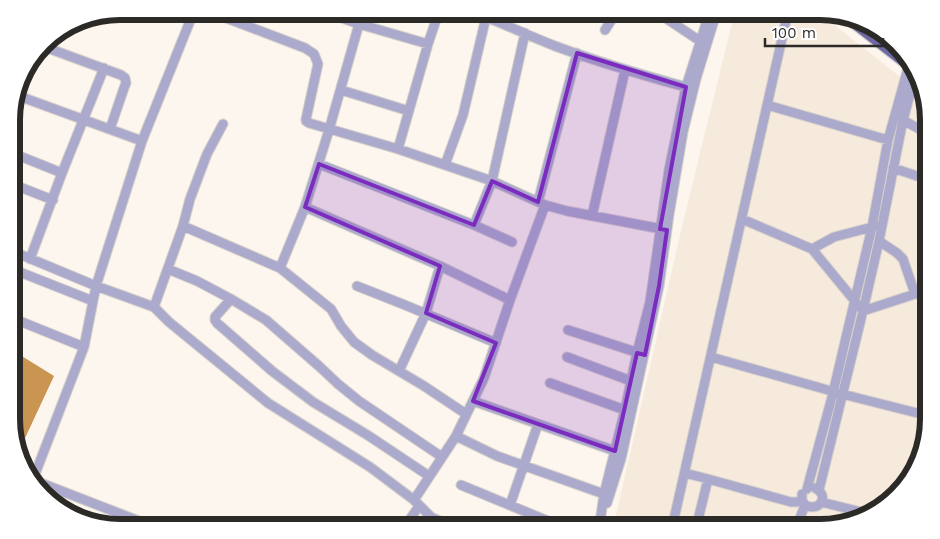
<svg xmlns="http://www.w3.org/2000/svg" width="940" height="539" font-family="'Work Sans',sans-serif">
  <rect width="100%" height="100%" fill="#fdf6ef"/>
  <path fill="#f6eadd" d="M735 11H817L923 95 928 112 929 426 914 474 875 513 827 528H613L683 222Z"/>
  <path fill="#ca9451" d="M12 350 54 376 19 451 12 433Z"/>
  <g fill="none" stroke-linecap="round" stroke-linejoin="round">
    <defs>
      <path id="minor" d="M208 11 305 48 314 54 318 64 306 119V121L309 123 398 149 492 181 545 205 567 211 667 230
        M322 11 359 24
        M470 11C499 21 526 35 555 46 598 62 642 75 686 87
        M655 11 700 41
        M605 30 617 11
        M42 46 121 75 125 78 126 83 124 88 110 129
        M341 90 409 111
        M16 95 142 141
        M767 105 888 140
        M903 120 928 134
        M398 149 428 44
        M12 153 62 173
        M319 164 474 225 492 181 525 33
        M445 165 463 115 486 17
        M893 168 929 180
        M12 184 53 200
        M538 202 577 53
        M305 207 440 266 510 300
        M592 216 625 70
        M742 219 812 249 834 237 876 226
        M474 225 512 242
        M183 226 190 199 207 154 223 124
        M879 241 897 253 903 259 915 294
        M812 249 863 311 915 294 929 292
        M12 251 96 286 154 307 169 322 268 403 370 467 414 500 431 517 456 528
        M30 259 62 173 104 68
        M280 268 305 207 329 130 359 24 428 44 439 11
        M12 269 93 301
        M168 269 197 281 231 299 266 320 320 367 338 384 359 401 442 457
        M357 286 405 305 496 343
        M231 299 215 317V320L217 323 272 371 313 402 369 436 429 476
        M154 307 183 226 280 268 331 309 341 326 354 342 372 355 424 386 466 414
        M12 318 84 347
        M568 330 642 354
        M567 357 631 381
        M711 357 842 394 929 416
        M399 371 426 313 440 266
        M550 383 625 410
        M473 401 615 451
        M456 436 497 456 604 494
        M685 473 708 479
        M33 480 157 528
        M32 482 84 347 96 286 142 141 194 11
        M461 485 565 528
        M807 489 832 397 872 227 888 140 910 61
        M819 490 863 311 879 241 903 120 916 72
        M414 500 456 436 484 378 510 300 545 205
        M821 502 870 514
        M607 503 621 459 659 286 669 215 683 132 696 79 717 11
        M510 505 538 424
        M805 505C820 513 830 495 815 488
        M404 528 419 506
        M428 528 431 517
        M598 528 601 515 604 494 625 410 637 353 650 302 669 170 678 126 686 87 710 11
        M672 528 788 12
        M696 528 708 479 791 502H797L802 500
        M796 528 805 505 802 500V494"/>
      <path id="major" d="M849 19 915 70"/>
    </defs>
    <use href="#minor" stroke="#d7d1cb" stroke-width="11"/>
    <use href="#major" stroke="#d7d1cb" stroke-width="13"/>
    <use href="#minor" stroke="#abaacc" stroke-width="9"/>
    <use href="#major" stroke="#6e69a4" stroke-width="11"/>
  </g>
  <path fill="#7b2cbf" fill-opacity="0.2" stroke="#7b2cbf" stroke-width="4" stroke-linejoin="round" d="M577 53 686 87 660 229 667 230 659 286 645 355 637 353 615 451 473 401 496 343 426 313 440 266 305 207 319 164 474 225 492 181 538 202Z"/>
  <path d="M0 0H940V539H0ZM120 20H820A100 100 0 0 1 920 120V419A100 100 0 0 1 820 519H120A100 100 0 0 1 20 419V120A100 100 0 0 1 120 20Z" fill="#fff" fill-rule="evenodd"/>
  <path fill="none" stroke="#2c2a27" stroke-width="6" d="M120 20H820A100 100 0 0 1 920 120V419A100 100 0 0 1 820 519H120A100 100 0 0 1 20 419V120A100 100 0 0 1 120 20Z"/>
  <path d="M765 38v8h118v-8" fill="none" stroke="#2c2a27" stroke-width="2.5"/>
  <text x="772" y="38" font-size="15" fill="#2c2a27" stroke="#ffffff" stroke-width="4" paint-order="stroke">100 m</text>
</svg>
